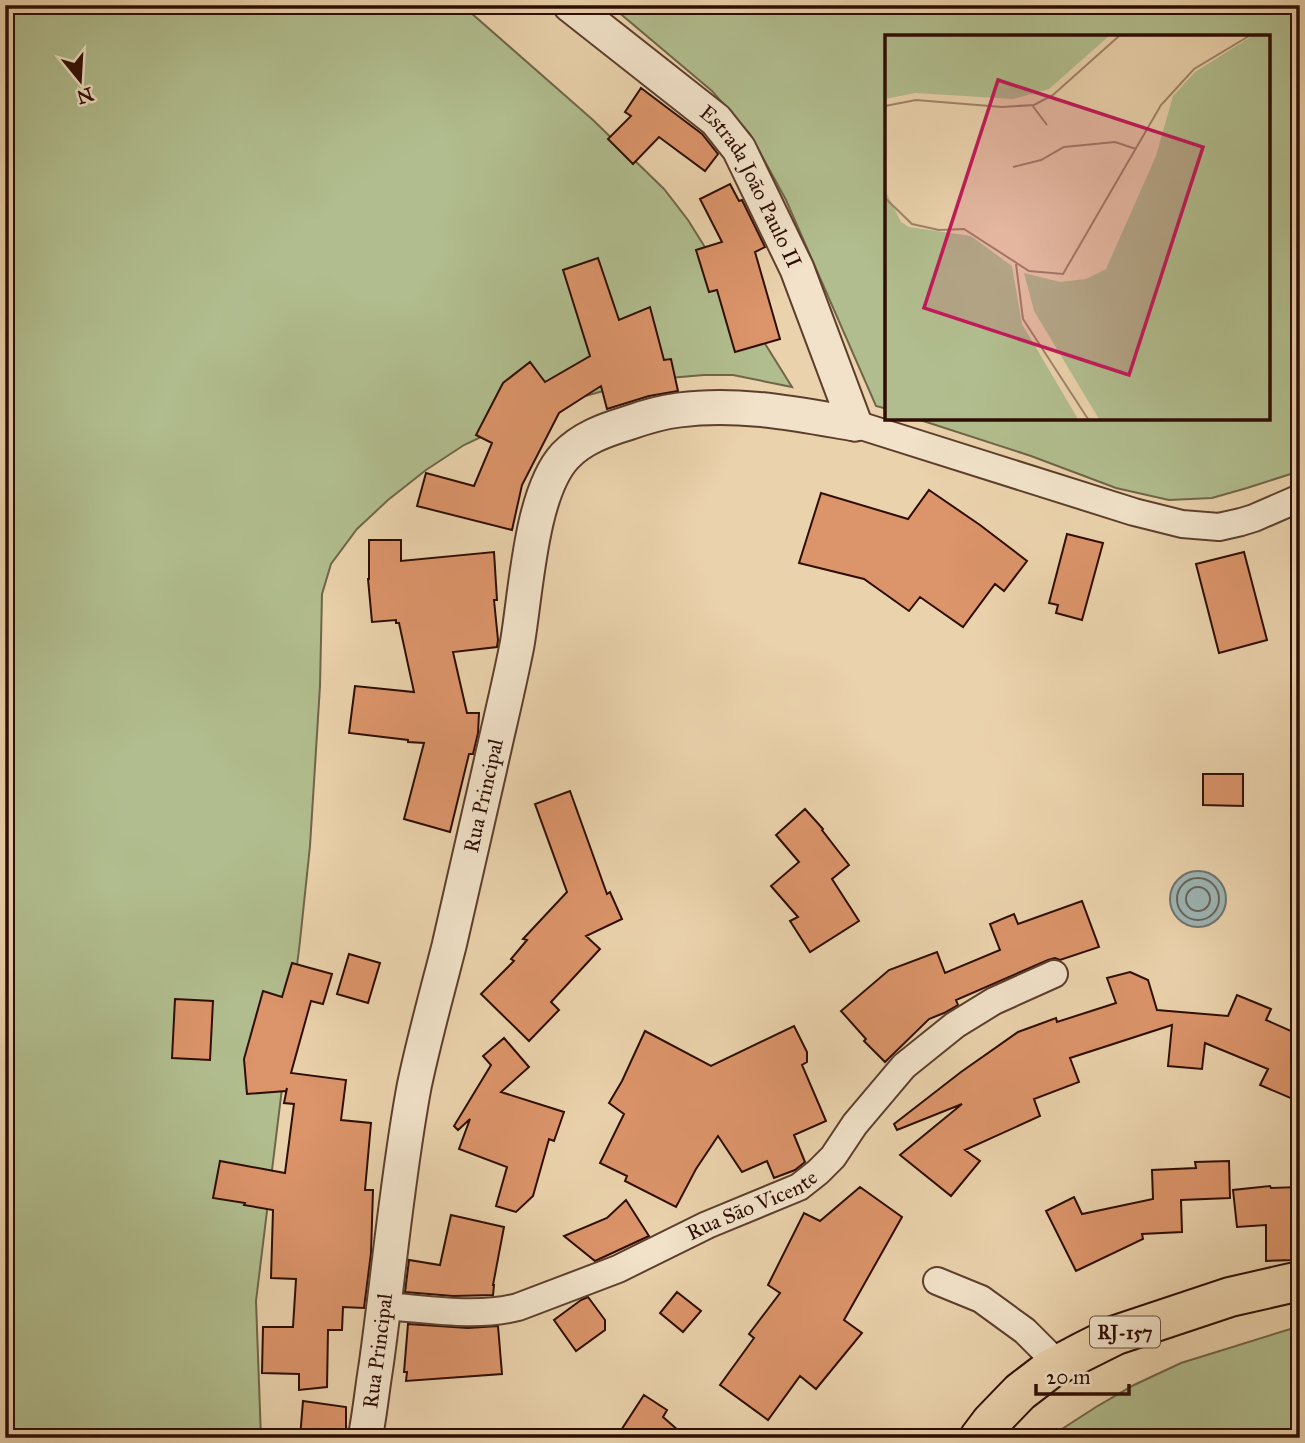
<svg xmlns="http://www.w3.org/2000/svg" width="1305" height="1443" font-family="'IM FELL Great Primer',serif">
  <rect width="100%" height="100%" fill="#ead2ac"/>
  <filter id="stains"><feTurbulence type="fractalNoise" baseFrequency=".00286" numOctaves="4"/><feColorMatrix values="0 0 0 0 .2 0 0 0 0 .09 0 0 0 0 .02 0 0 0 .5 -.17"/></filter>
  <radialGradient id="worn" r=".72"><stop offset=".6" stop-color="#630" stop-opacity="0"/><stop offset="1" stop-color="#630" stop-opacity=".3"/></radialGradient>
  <path fill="#b1bd8e" stroke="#706548" stroke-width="2" d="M5 5H462L593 120 664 189 688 220 792 387 733 375H704L657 379 614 388 571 400 502 427 464 445 426 470 388 500 357 529 331 564 322 594 320 686 310 846 300 941 256 1301 261 1438H5Z
    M610 5H1300V471L1247 488 1212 498 1169 500 1116 488 1031 456 914 418H1268V37H887V409L876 406 786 200 750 134 712 91Z
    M1300 1326V1438H1048L1096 1407 1134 1385 1181 1363Z"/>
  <path fill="#9cb5b4" stroke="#70726d" stroke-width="2" d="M1170 899a28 28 0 1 1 56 0a28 28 0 1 1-56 0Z"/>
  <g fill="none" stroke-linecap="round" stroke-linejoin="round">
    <path stroke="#65615b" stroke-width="2" d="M1177 899a21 21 0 1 1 42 0a21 21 0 1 1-42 0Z
      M1186 899a12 12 0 1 1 24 0a12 12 0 1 1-24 0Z"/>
  </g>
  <path fill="#dc946a" stroke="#2e0d02" stroke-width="2" d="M641 88 702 134 718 154 705 171 659 137 633 164 608 139 631 116 625 112Z
    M730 184 739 201 742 200 765 247 755 252 780 339 735 352 717 290 709 292 696 250 722 242 700 199Z
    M598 258 619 320 650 307 664 360 671 359 678 391 649 396 607 409 601 386 559 413 522 485 512 530 417 506 426 473 474 486 492 443 476 435 503 383 530 362 545 382 590 356 563 270Z
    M929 490 980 525 1027 561 1004 591 995 584 963 627 920 597 909 611 864 579 799 563 821 493 908 519Z
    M1067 534 1103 543 1082 620 1056 613 1058 605 1049 603Z
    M369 540H401V561L494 552 497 600H494L498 640 497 647 453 652 467 713H479L478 733 473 754H469L450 832 404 819 424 743 408 742V740L349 733 355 686 414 692 399 623H396V620L372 622 368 579H369Z
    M1244 552 1267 640 1219 653 1196 564Z
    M1203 774H1243V806L1203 805Z
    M570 791 607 894 610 892 622 919 586 936 600 949 551 1002 559 1010 529 1041 481 994 514 961 511 959 527 940 523 939 567 892 535 804Z
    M805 809 823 829 822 830 849 865 832 879 859 921 810 952 790 921 798 917 771 886 799 862 776 835Z
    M1082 901 1099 947 1060 960 1055 958 1048 960 956 1000 958 1005 944 1013 929 1019 885 1062 864 1041 866 1039 841 1011 889 970 937 952 945 973 1000 950 990 924 1014 914 1018 924Z
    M349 954 380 963 368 1003 337 994Z
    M292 963 332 974 323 1004 311 1001 291 1073 346 1080 341 1120 371 1123 365 1190H373L371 1253 364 1308 343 1307 342 1330H328L327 1387 299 1390V1374L262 1373 263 1327H293L296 1279 271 1278 273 1210 244 1205 245 1203 213 1198 220 1161 285 1173 294 1104 284 1103 287 1088 286 1091 247 1094 244 1059 263 991 282 997Z
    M1130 972 1148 980 1157 1010 1228 1016 1237 995 1271 1009 1266 1020 1300 1035V1102L1260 1085 1268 1069 1205 1043 1202 1069 1168 1066 1172 1025 1070 1058 1079 1082 1034 1099 1040 1116 965 1150 980 1161 951 1196 900 1155 962 1104 897 1130 894 1124 961 1072 1018 1032 1056 1018 1057 1022 1116 1003 1107 978Z
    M175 999 213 1001 210 1060 172 1058Z
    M794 1026 807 1052V1062L802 1065 826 1121 794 1135 805 1162 795 1170 774 1178 767 1161 742 1172 718 1136 696 1169 676 1207 625 1181 627 1176 600 1163 624 1114 609 1103 622 1081 645 1031 711 1066Z
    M504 1038 529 1067 501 1092 564 1112 554 1141 549 1139 533 1196 516 1212 496 1206 507 1167 459 1149 470 1119 458 1130 454 1126 491 1065 483 1056Z
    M1229 1161 1230 1198 1181 1200 1182 1232 1142 1234 1143 1239 1076 1271 1046 1211 1074 1197 1082 1214 1153 1199 1152 1170 1196 1168 1195 1162Z
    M1270 1186 1271 1188 1300 1187V1227H1292L1293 1260 1266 1261V1225L1237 1227 1233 1190Z
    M860 1187 902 1217 844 1320 862 1333 816 1389 800 1376 768 1420 720 1385 754 1338 749 1334 780 1293 768 1285 804 1213 820 1221Z
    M626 1200 649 1236 595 1261 564 1236 607 1218Z
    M451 1215 504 1227 493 1285H494L493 1295 453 1296 405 1292 409 1260 440 1265Z
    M677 1292 701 1311 683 1332 660 1313Z
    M588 1297 605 1320V1330L576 1351 554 1320 581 1300Z
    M408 1324 468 1328 498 1326 502 1374 406 1381 407 1372H404Z
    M644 1395 667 1410 663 1417 687 1438H616Z
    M303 1401 346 1407V1438H300Z"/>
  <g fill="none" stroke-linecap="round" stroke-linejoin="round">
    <defs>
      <g id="minor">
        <path d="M855 424 1134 512 1182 524 1219 527 1241 522 1254 518 1300 498"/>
        <path d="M937 1281 981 1299 1025 1331 1059 1365"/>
        <path id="s1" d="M384 1306C428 1309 476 1318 518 1307L618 1269 707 1225 799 1187 818 1172 833 1157 855 1124 904 1066 955 1025 994 1001 1054 974"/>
      </g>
      <g id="tertiary">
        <path id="s2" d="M570 5 716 120 739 149 797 269 855 424"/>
        <path id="s3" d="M365 1438C370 1414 372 1390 376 1366 389 1273 397 1179 414 1087 424 1039 437 993 449 946 463 887 476 827 490 767 499 726 509 686 517 645 526 595 530 494 565 456 582 438 605 430 628 423 645 417 662 412 679 410 739 402 796 414 855 424"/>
      </g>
      <path id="primary" d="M979 1438 991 1422 1020 1392 1050 1369 1082 1352 1116 1335 1230 1297 1300 1281"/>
    </defs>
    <use href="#minor" stroke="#5d3e2c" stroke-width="30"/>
    <use href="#tertiary" stroke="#5d3e2c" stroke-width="37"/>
    <use href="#primary" stroke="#2e0d02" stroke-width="42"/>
    <use href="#minor" stroke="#f1e2c9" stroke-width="26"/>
    <use href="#tertiary" stroke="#f1e2c9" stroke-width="33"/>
    <use href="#primary" stroke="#ead2ac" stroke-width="38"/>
  </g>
  <g text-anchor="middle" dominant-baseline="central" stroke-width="5" stroke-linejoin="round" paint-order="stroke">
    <rect fill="#f1e2c9" stroke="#684d3e" stroke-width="2" x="1090" y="1316.5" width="70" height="31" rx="5"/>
    <g font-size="19" font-weight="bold" fill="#2e0d02">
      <text x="1125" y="1332">RJ-157</text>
    </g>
    <g font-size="21" fill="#2e0d02" stroke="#f1e2c9">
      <text stroke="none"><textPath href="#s2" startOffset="261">Estrada João Paulo II</textPath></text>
      <text stroke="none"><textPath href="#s3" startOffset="654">Rua Principal</textPath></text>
      <text stroke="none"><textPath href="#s1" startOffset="390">Rua São Vicente</textPath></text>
      <text stroke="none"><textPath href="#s3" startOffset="88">Rua Principal</textPath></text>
    </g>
  </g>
  <g transform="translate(885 35)">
    <rect width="385" height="385" fill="#ead2ac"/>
    <path d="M0 1H224L164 54 128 64 30 58 0 64ZM367 1H385V384H214L149 276 139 238 175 247 201 244 221 234 271 121 288 61 310 37ZM0 155 16 187 24 192 86 201 127 231 137 289 193 384H0Z" fill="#b1bd8e"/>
    <path fill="none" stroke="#9f8368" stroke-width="2" d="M147 70 162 90M0 71 31 65 117 72 149 70 168 60 234 1M128 132 156 125 179 112 230 107 251 114M0 163 27 189 54 195 79 194 144 236 178 239 276 70 309 34 364 1M131 229 138 284 203 384"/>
    <path fill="#c2185b" fill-opacity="0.15" stroke="#c2185b" stroke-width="3.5" d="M113 45 318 112 244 340 39 273Z"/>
    <rect width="385" height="385" fill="none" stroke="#2e0d02" stroke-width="3.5"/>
  </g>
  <rect width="1305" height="1443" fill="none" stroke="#ead2ac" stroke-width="28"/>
  <rect x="7" y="7" width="1291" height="1429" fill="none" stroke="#2e0d02" stroke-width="3.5"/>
  <rect x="14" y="14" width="1277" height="1415" fill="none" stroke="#2e0d02" stroke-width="2"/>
  <g transform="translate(80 80) rotate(162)" stroke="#f1e2c9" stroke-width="5" paint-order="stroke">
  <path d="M0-5L12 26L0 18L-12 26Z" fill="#2e0d02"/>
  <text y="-10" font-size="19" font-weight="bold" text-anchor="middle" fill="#2e0d02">N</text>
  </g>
  <path d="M1036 1384v10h93v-10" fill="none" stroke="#2e0d02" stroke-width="3.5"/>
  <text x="1046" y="1384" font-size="21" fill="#2e0d02" stroke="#f1e2c9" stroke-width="5" paint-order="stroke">20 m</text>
  <rect width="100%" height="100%" filter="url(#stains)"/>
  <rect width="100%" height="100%" fill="url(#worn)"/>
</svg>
